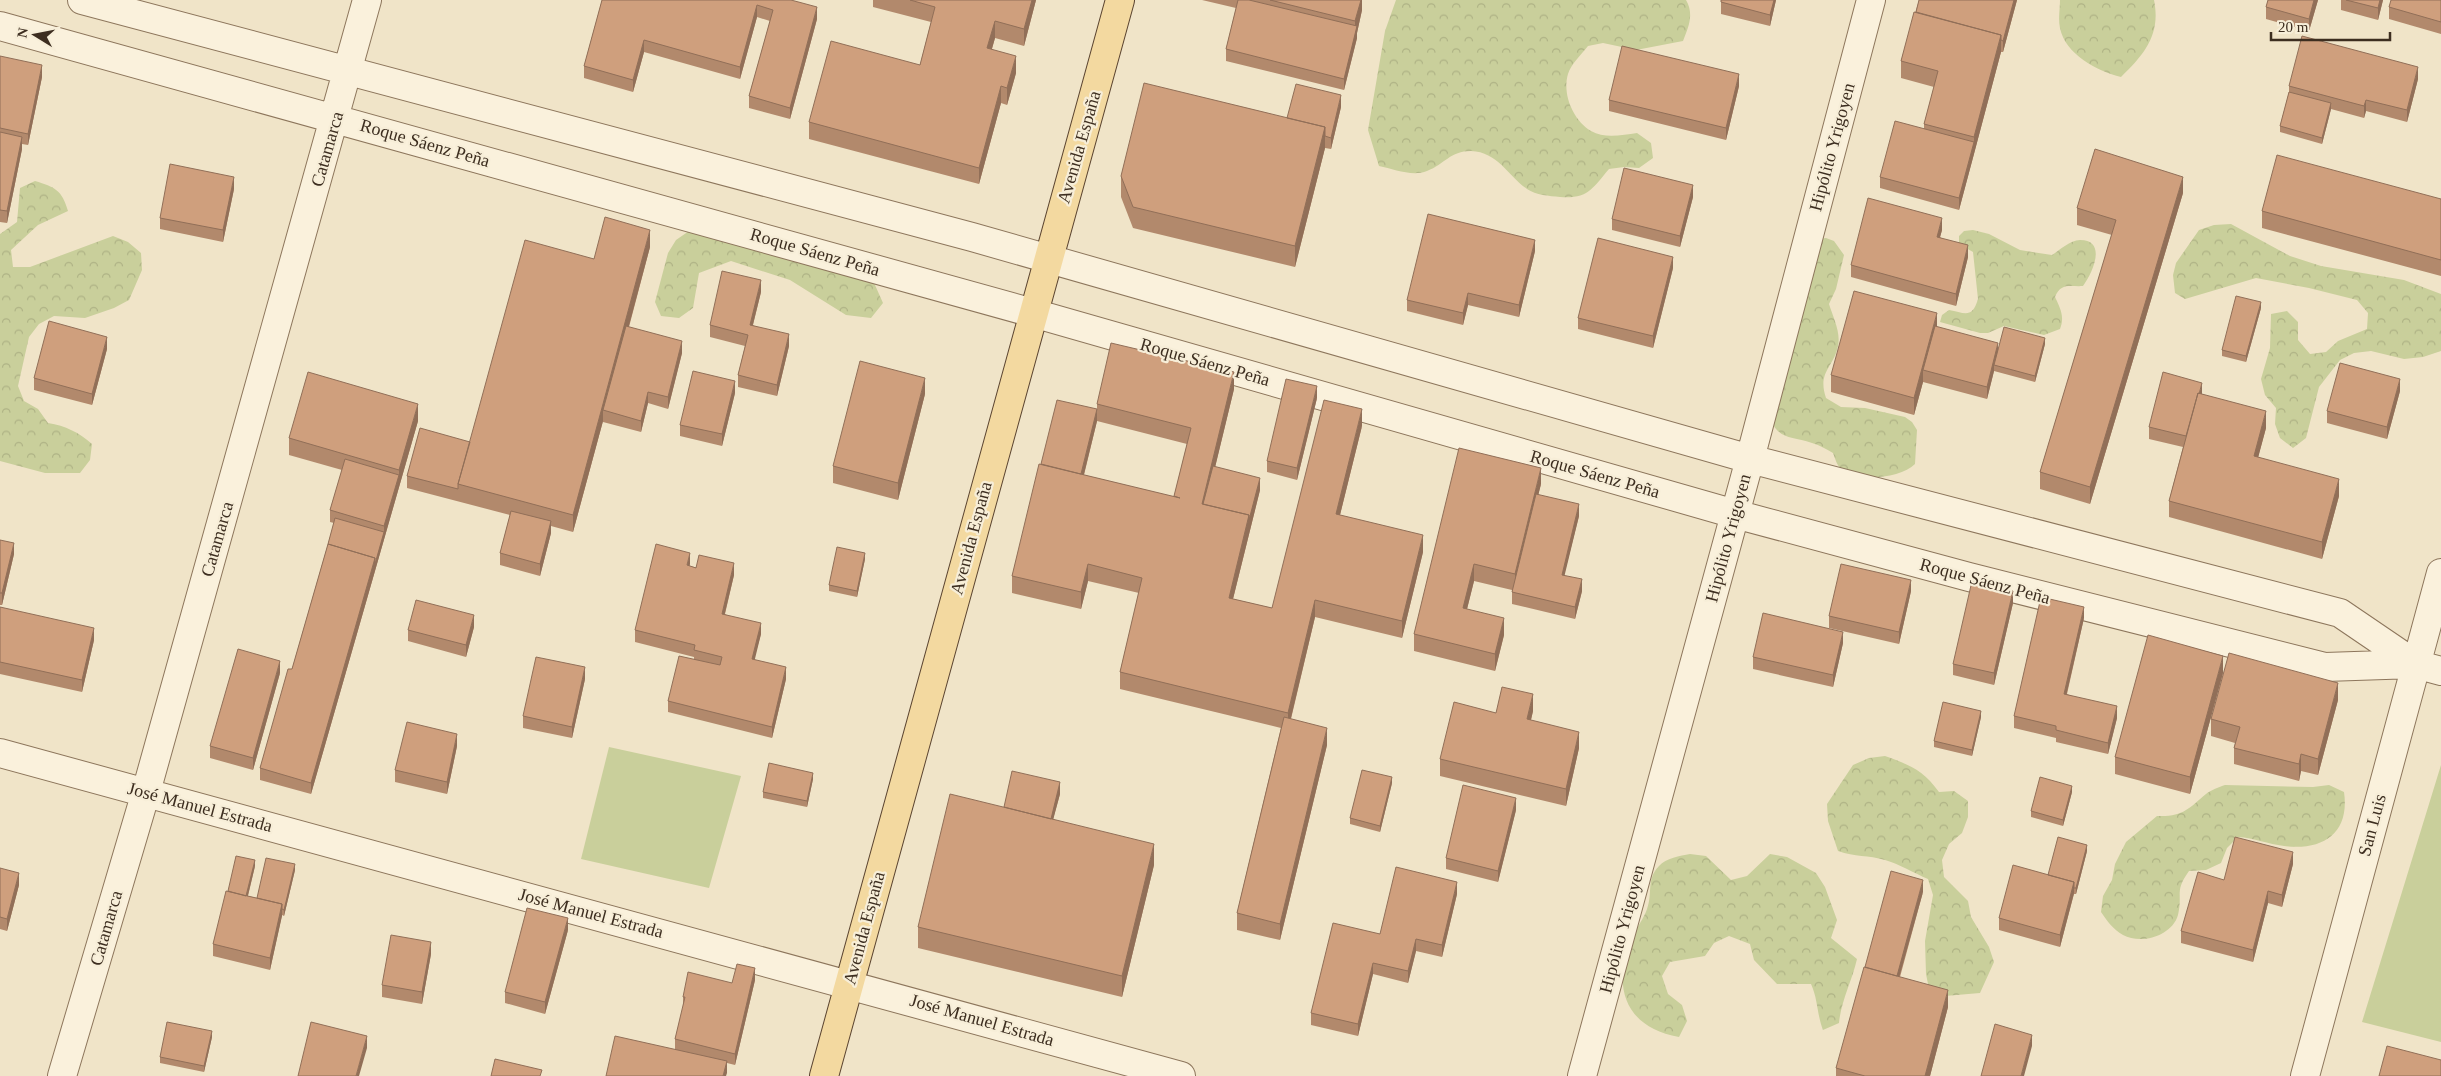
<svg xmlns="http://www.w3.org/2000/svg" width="2441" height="1076" font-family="'Times New Roman',serif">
  <defs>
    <pattern id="forest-crowns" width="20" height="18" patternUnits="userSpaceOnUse" patternTransform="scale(1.25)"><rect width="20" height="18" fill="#c9cf9b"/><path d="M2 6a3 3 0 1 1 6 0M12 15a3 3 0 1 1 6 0" fill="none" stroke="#aeb285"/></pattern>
  </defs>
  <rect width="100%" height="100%" fill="#f0e4c8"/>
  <path fill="url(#forest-crowns)" d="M1396 0H1686C1694 14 1689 26 1683 41L1636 50 1603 43 1588 46C1582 54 1571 64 1568 74 1562 94 1573 120 1591 131 1605 139 1622 135 1637 133L1651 143 1653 158 1639 168 1624 167 1609 169C1592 189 1588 199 1560 197 1549 196 1536 195 1527 189 1508 176 1498 152 1471 151 1450 151 1445 164 1427 171 1412 177 1394 169 1379 166L1368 130 1385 31Z
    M2060 0H2154C2161 34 2145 54 2121 77 2097 71 2065 54 2060 28 2058 19 2060 9 2060 0Z
    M35 181C55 187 62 190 68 211L38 225 11 250 13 267H30L113 236 128 242 141 253 142 270 129 300 114 308 85 318 54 316 39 324 29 337 18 386 24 401 38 409 48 423C66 426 78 432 92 444L90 460 80 473H45L0 461V234L17 222 20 188Z
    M2231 224 2290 256 2321 266 2404 280 2441 294V351L2423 357 2404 359 2371 351 2354 353 2340 360 2319 387 2306 438 2293 448 2280 438 2275 424 2276 408 2265 395 2261 379 2270 348 2271 314 2287 311 2298 322V340L2310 354 2326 352 2338 341 2367 329 2368 313 2357 300 2309 288 2256 278 2185 299 2175 293 2173 275 2176 263 2199 230 2214 225Z
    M1973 230 1989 234 2020 250 2052 255C2060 250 2070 240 2080 240 2108 240 2092 274 2083 286 2070 287 2061 282 2055 297 2060 308 2065 316 2060 329L2044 335 2004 326 1988 333H1980L1940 322 1942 315 1949 310C1965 313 1972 319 1978 299L1973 252 1959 244V236L1964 231Z
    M689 231 867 267 883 303 871 318 846 315 790 280 731 261 699 273 693 308 679 318 661 316 655 302 668 253 676 240Z
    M1826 238 1834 241 1844 255 1836 289 1829 304C1833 317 1841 332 1838 346 1834 367 1817 372 1826 398L1841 407 1865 408 1905 417 1912 422 1917 430 1915 464C1901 478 1858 483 1842 470 1837 466 1835 458 1833 453 1826 449 1819 445 1812 443 1792 436 1780 441 1770 419L1818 239Z
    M1885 756C1910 765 1923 770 1939 792L1954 791 1968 801V817L1962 833 1949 844 1942 860 1944 877 1968 901 1971 917 1989 947 1994 962 1980 993 1945 996 1929 989 1926 974 1925 941 1933 895 1928 879C1914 873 1899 864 1885 860 1868 855 1855 857 1838 851L1828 821 1827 804 1853 765 1869 758Z
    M2225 785 2313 787 2329 785 2344 792C2350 833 2323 851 2284 846 2268 844 2254 838 2238 837L2227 848 2221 863 2206 870 2189 871C2174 892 2183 893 2178 915 2172 936 2141 945 2123 935 2113 929 2107 921 2101 912L2103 896 2112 880 2115 864 2126 842 2157 816C2183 817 2188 809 2206 794 2211 790 2219 787 2225 785Z
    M1690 854 1706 856 1731 880 1747 876 1770 854 1787 857 1816 873 1825 887 1837 920 1831 938 1857 959C1852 981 1841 1001 1839 1023L1823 1030C1817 1015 1818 999 1811 984H1777L1754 960 1750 944 1729 936 1714 943 1705 956 1670 962 1662 976 1668 994 1682 1005 1687 1021 1679 1037C1623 1027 1611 984 1633 936 1637 927 1644 918 1647 909 1653 893 1646 879 1659 866 1666 858 1680 856 1690 854Z"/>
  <path fill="#c9cf9b" d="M609 747 741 776 709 888 581 859Z
    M2441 765V1042L2362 1022Z"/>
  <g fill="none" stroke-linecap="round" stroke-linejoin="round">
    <defs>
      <path id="minor" d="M82 0 972 237 1750 459 2340 613 2415 664
        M0 26 1033 313 1735 514 1969 577 2325 667 2415 664 2441 671
        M0 753 1181 1076
        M62 1076 146 792 367 0
        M1582 1076 1750 459 1871 0
        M2305 1076 2441 573"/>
      <path id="major" d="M824 1076 1120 0"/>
    </defs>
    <use href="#minor" stroke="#8d765c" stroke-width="30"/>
    <use href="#major" stroke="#5b4430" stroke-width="30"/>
    <use href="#minor" stroke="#faf1dc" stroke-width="28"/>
    <use href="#major" stroke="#f3d9a0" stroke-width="28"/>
  </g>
  <path fill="#b2896c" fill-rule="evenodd" d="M602 0H791L817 19 790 119 749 108V96L770 21 757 17 740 79 644 52 633 92 584 78V66Z
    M873 0H1036L1024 46 995 38 992 49 1016 73 1007 105 1001 103 979 184 809 139V122L920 65 931 22 873 7Z
    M1202 0H1362V10L1357 33V38L1344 90 1226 61V49L1236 8Z
    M1721 0H1776L1770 26 1721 14Z
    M1919 0H2017L2003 52H2001L1959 210 1880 188V177L1924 129V124L1934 87 1901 78V61Z
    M2268 0H2318L2309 31 2266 19V7Z
    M2341 0H2383L2378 20 2341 10Z
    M2441 0V34L2389 19V7Z
    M0 56 42 77 28 145 22 144V149L7 223 0 222Z
    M2418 79 2407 122 2366 111 2364 118 2331 109 2322 144 2280 132V126L2289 92V86Z
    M1739 86 1726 140 1609 111V100Z
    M1341 107 1331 149 1325 148 1295 267 1133 228 1121 197V176L1287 118Z
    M234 189 223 242 160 229V218Z
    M2183 193 2090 504 2040 489V472L2112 235 2077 225V208Z
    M1693 197 1680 247 1612 230V219Z
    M2441 199V276L2262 228V211Z
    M1942 230 1940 237 1968 257 1956 306 1851 277V265Z
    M650 247 629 327 682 353 668 409 648 403 641 432 603 422V421L573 532 551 526V533L540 576 500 565V553L510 515 407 488V476L470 442 594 259Z
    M1535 251 1519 317 1468 305 1463 325 1407 311V300Z
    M1673 268 1653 348 1578 329V318Z
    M761 292 753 325 789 346 777 396 738 387V375L745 346 710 337V325Z
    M2261 308 2246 362 2222 356V350Z
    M1937 327 1998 349 2045 344 2035 382 1994 371 1987 399 1923 382 1914 415 1831 392V375Z
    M107 349 92 405 34 390V378Z
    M1234 389 1215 467 1260 490 1233 599 1272 608 1362 426 1340 515 1423 552 1402 638 1315 617 1291 719 1327 745 1280 940 1237 930V913L1281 728 1120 689V672L1139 593 1088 581 1081 609 1012 593V576L1041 465 1097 409V404ZM1097 421 1187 444 1174 497 1084 475Z
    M2400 391 2387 439 2327 423V411Z
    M735 393 722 446 680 436V425Z
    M925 394 898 500 833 483V466Z
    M2202 394 2266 428 2258 457 2339 496 2322 559 2169 517V501L2183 447 2149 439V427Z
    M1317 398 1297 480 1267 472V461Z
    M418 421 311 794 260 780V768L292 669 334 523 330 522V510L342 470 289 455V438Z
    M1541 484 1538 495 1579 516 1564 575 1582 591 1575 619 1512 604V590L1474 581 1467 609 1504 635 1495 671 1414 651V634Z
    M0 540 14 554 2 605H0Z
    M865 559 857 597 829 591V585Z
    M690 564 689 566 734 575 725 614 761 634 754 659 786 679 772 738 668 712V701L694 659V657L635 642V630Z
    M1911 591 1899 644 1829 628V616Z
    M2013 603 1994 685 1953 675V664Z
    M0 607 94 640 82 692 0 674Z
    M2084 618 2067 694 2117 718 2108 754 2056 742V738L2014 728V716Z
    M474 627 466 657 408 641V630Z
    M1843 643 1833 687 1753 669V657Z
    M280 673 253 770 210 758V746Z
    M2223 673 2190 794 2115 774V757Z
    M585 679 572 738 523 728V716Z
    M2338 700 2318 775 2301 771 2299 781 2234 764V748L2235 743 2211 736V719Z
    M1533 711 1531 720 1579 748 1566 806 1440 776V759L1496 713Z
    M1981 717 1972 756 1934 747V741Z
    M457 746 447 794 395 782V770Z
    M813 779 807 807 763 798V792Z
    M1392 783 1380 832 1350 824V818Z
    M2072 792 2063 826 2031 817V811Z
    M1060 794 1053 819 1154 865 1122 997 918 948V927L1004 807Z
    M1516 810 1498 882 1446 869V858Z
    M2087 851 2076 894H2074L2060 947 1999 930V918L2048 875Z
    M2293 864 2282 907 2268 903 2253 962 2181 943V931L2224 880Z
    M255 866 248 896 257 898 295 870 284 916 282 915 270 970 213 956V944L228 891Z
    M0 868 19 885 7 931 0 929Z
    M1923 892 1900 977 1948 1007 1930 1076H1836V1068Z
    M1457 894 1442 957 1416 951 1408 983 1373 974 1358 1036 1311 1025V1013L1380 934Z
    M568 930 545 1014 505 1003V992Z
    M431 954 422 1004 382 997V985Z
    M755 980 735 1065 727 1063V1073L675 1050V1039L683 1008V997L732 983Z
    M212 1037 204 1072 160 1063V1057Z"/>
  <path fill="#916f58" d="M1032 0H1036L1024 46V29Z
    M1361 0H1362V10L1357 33V38L1344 90V79L1355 31V21Z
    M1774 0H1776L1770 26V15Z
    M2014 0H2017L2003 52V41Z
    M2314 0H2318L2309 31V19Z
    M2380 0H2383L2378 20V8Z
    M757 5V17L740 79V67Z
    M817 7V19L790 119V108Z
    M995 21V38L987 65V48Z
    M2001 35V52L1974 154V137Z
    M644 40V52L633 92V80Z
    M1016 56V73L1007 105V88Z
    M42 65V77L28 145V134Z
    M2418 67V79L2407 122V110Z
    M1739 74V86L1726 140V128Z
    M1001 86V103L979 184V168Z
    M1341 95V107L1331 149V138Z
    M2366 100V111L2364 118V106Z
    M2331 103V109L2322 144V138Z
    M1325 127V148L1295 267V246Z
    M22 137V149L7 223V211Z
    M1974 142V154L1959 210V198Z
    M234 177V189L223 242V230Z
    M2183 177V193L2090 504V487Z
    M1693 185V197L1680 247V236Z
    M1942 218V230L1937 248V237Z
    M650 230V247L606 411 603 410V421L573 532V515Z
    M1535 240V251L1519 317V305Z
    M1968 245V257L1956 306V294Z
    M1673 257V268L1653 348V336Z
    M761 280V292L750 336V325Z
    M1468 293V305L1463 325V313Z
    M2261 302V308L2246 362V356Z
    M1937 313V330L1923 370V382L1914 415V398Z
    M789 334V346L777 396V385Z
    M107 337V349L92 405V394Z
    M2045 338V344L2035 382V376Z
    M682 341V353L668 409V397Z
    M1998 343V355L1994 365V371L1987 399V387Z
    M1234 372V389L1205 509 1202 504Z
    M925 378V394L898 500V483Z
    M2400 379V391L2387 439V427Z
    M735 381V393L722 446V434Z
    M2202 383V394L2188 437Z
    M1317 386V398L1297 480V468Z
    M648 392V403L641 432V421Z
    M418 404V421L311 794V783L375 558 384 532V526L399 475V470Z
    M1097 409V421L1080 490V479Z
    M1362 409V426L1336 531V514Z
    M2266 411V428L2254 473V456Z
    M1541 468V484L1515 591V574Z
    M1260 478V490L1229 615V598L1249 515Z
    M2339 479V496L2322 559V542Z
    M1579 504V516L1562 586V575Z
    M551 521V533L540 576V564Z
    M1423 535V552L1402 638V621Z
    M14 543V554L2 605V593Z
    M690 553V564L687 577V565Z
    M865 553V559L857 597V591Z
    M734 563V575L722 625V614Z
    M1088 564V581L1081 609V592Z
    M1474 564V581L1463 625V608Z
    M1582 579V591L1575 619V607Z
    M1911 580V591L1899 644V632Z
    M2013 591V603L1994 685V673Z
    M1315 600V617L1288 730V713Z
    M2084 607V618L2064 705V694Z
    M474 615V627L466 657V645Z
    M1504 618V635L1495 671V654Z
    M761 623V634L752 671V659Z
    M94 628V640L82 692V680Z
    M1843 632V643L1833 687V675Z
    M2223 656V673L2190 794V777Z
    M280 661V673L253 770V758Z
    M585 667V679L572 738V727Z
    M786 667V679L772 738V727Z
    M2338 683V700L2318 775V759Z
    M1533 694V711L1527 736V719Z
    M2117 706V718L2108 754V743Z
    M1981 711V717L1972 756V750Z
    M1327 728V745L1280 940V924Z
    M1579 732V748L1566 806V789Z
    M457 734V746L447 794V782Z
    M2301 754V771L2299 781V764Z
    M813 773V779L807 807V801Z
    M1392 777V783L1380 832V826Z
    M1060 782V794L1048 839V827Z
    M2072 786V792L2063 826V820Z
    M1516 798V810L1498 882V871Z
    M1154 844V865L1122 997V976Z
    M2087 845V851L2076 894V888Z
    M2293 852V864L2282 907V895Z
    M255 860V866L245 907V901Z
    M295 864V870L284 916V910Z
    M19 873V885L7 931V919Z
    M1923 880V892L1895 992V981Z
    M1457 882V894L1442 957V945Z
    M2074 882V893L2060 947V935Z
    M2268 891V903L2253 962V950Z
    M282 904V916L270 970V958Z
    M568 918V930L545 1014V1002Z
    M1416 939V951L1408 983V971Z
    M431 942V954L422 1004V992Z
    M1373 963V974L1358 1036V1024Z
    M755 968V980L735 1065V1054Z
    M1948 990V1007L1930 1076H1925Z
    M212 1031V1037L204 1072V1066Z
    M2032 1035V1046L2024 1076H2021Z
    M367 1036V1048L359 1076H356Z
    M727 1061V1073L726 1076H723Z"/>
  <path fill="#cf9f7d" stroke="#916f58" d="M602 0H791L817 7 790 108 749 96 773 10 757 5 740 67 644 40 633 80 584 66Z
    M910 0H1032L1024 29 995 21 987 48 1016 56 1007 88 1001 86 979 168 809 122 831 41 920 65 935 7Z
    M1238 0H1249L1357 26 1344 79 1226 49Z
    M1270 0H1361L1355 21Z
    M1721 0H1774L1770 15 1721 2Z
    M1919 0H2014L2003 41 2001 40V35L1916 12Z
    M2268 0H2314L2309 19 2266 7Z
    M2346 0H2380L2378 8Z
    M2391 0H2441V22L2389 7Z
    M1914 12 2001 35 1974 137 1924 124 1938 71 1901 61Z
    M2302 36 2418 67 2407 110 2366 100 2364 106 2289 86Z
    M1622 46 1739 74 1726 128 1609 100Z
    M0 56 42 65 28 134 0 128Z
    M1144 83 1325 127 1295 246 1133 207 1121 176Z
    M1296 84 1341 95 1331 138 1325 136V127L1287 118Z
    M2289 92 2331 103 2322 138 2280 126Z
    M1895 121 1974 142 1959 198 1880 177Z
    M0 132 22 137 7 211 0 210Z
    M2095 149 2183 177 2090 487 2040 472 2116 220 2077 208Z
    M2277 155 2441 199V260L2262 211Z
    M170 164 234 177 223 230 160 218Z
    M1624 168 1693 185 1680 236 1612 219Z
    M1868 198 1942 218 1937 237 1968 245 1956 294 1851 265Z
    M1428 214 1535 240 1519 305 1468 293 1463 313 1407 300Z
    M605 217 650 230 573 515 458 484 525 240 594 259Z
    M1598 238 1673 257 1653 336 1578 318Z
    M722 271 761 280 750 325 789 334 777 385 738 375 748 335 710 325Z
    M1854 291 1937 313 1914 398 1831 375Z
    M2236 296 2261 302 2246 356 2222 350Z
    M49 321 107 337 92 394 34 378Z
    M626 326 682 341 668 397 648 392 641 421 603 410Z
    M1935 326 1998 343 1987 387 1923 370Z
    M2004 327 2045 338 2035 376 1994 365Z
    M1111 343 1234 372 1202 504 1249 515 1229 598 1272 608 1324 400 1362 409 1336 514 1423 535 1402 621 1315 600 1288 713 1120 672 1142 578 1088 564 1081 592 1012 576 1039 464 1180 498 1174 496 1191 428 1097 404Z
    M860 361 925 378 898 483 833 466Z
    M2340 363 2400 379 2387 427 2327 411Z
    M693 371 735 381 722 434 680 425Z
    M308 372 418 404 399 470 289 438Z
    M2163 372 2202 383 2199 394 2198 393 2186 436 2149 427Z
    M1286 379 1317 386 1297 468 1267 461Z
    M2198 393 2266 411 2254 456 2339 479 2322 542 2169 501Z
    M1057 400 1097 409 1081 474 1041 464Z
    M420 428 470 442 458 484V489L407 476Z
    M1459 448 1541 468 1515 574 1474 564 1463 608 1504 618 1495 654 1414 634Z
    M345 459 399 475 384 526 330 510Z
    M1213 466 1260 478 1249 520V515L1203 504Z
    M1536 494 1579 504 1562 575 1582 579 1575 607 1512 592Z
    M511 511 551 521 540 564 500 553Z
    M335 518 384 532 375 564V558L328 544Z
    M0 540 14 543 2 593H0Z
    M328 544 375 558 311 783 260 768 288 669H292Z
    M656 544 690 553 687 565 696 568 699 555 734 563 722 614 761 623 752 659 786 667 772 727 668 701 679 656 720 665 722 657 694 650 695 645 635 630Z
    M837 547 865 553 857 591 829 585Z
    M1841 564 1911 580 1899 632 1829 616Z
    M1972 581 2013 591 1994 673 1953 664Z
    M2041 597 2084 607 2064 694 2117 706 2108 743 2056 730V726L2014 716Z
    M416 600 474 615 466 645 408 630Z
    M0 607 94 628 82 680 0 662Z
    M1763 613 1843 632 1833 675 1753 657Z
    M2148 635 2223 656 2190 777 2115 757Z
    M238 649 280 661 253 758 210 746Z
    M2229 653 2338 683 2318 759 2301 754 2299 764 2234 748 2240 727 2211 719Z
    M536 657 585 667 572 727 523 716Z
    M1502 687 1533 694 1527 719 1579 732 1566 789 1440 759 1454 702 1496 713Z
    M1943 702 1981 711 1972 750 1934 741Z
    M1284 717 1327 728 1280 924 1237 913Z
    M407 722 457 734 447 782 395 770Z
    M769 763 813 773 807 801 763 792Z
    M1362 770 1392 777 1380 826 1350 818Z
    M1012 771 1060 782 1051 819 1004 807Z
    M2040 777 2072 786 2063 820 2031 811Z
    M1463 785 1516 798 1498 871 1446 858Z
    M950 794 1154 844 1122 976 918 927Z
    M2058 837 2087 845 2076 888H2074V882L2048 875Z
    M2235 837 2293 852 2282 895 2268 891 2253 950 2181 931 2198 872 2224 880Z
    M236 856 255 860 246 896 228 891Z
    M266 858 295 864 284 910 282 909V904L257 898Z
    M2013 865 2074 882 2060 935 1999 918Z
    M1396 867 1457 882 1442 945 1416 939 1408 971 1373 963 1358 1024 1311 1013 1333 923 1380 934Z
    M0 868 19 873 7 919 0 917Z
    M1891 871 1923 880 1897 976 1865 967Z
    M226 891 282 904 270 958 213 944Z
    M527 908 568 918 545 1002 505 992Z
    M391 935 431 942 422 992 382 985Z
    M737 964 755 968 735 1054 675 1039 685 997H683L688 972 732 983Z
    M1864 967 1948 990 1925 1076H1865L1836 1068Z
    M167 1022 212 1031 204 1066 160 1057Z
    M311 1022 367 1036 356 1076H298Z
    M1995 1024 2032 1035 2021 1076H1981Z
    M615 1036 727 1061 723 1076H606Z
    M2387 1046 2441 1060V1076H2379Z
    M495 1059 542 1070 540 1076H491Z"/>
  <g text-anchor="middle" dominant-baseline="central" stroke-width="4.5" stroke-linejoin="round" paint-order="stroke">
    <g font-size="18" fill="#3d2e20" stroke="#f7eed8">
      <text transform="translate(425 143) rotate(16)">Roque Sáenz Peña</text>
      <text transform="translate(1079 147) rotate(-74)">Avenida España</text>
      <text transform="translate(1832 147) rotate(-75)">Hipólito Yrigoyen</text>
      <text transform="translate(327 149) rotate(-74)">Catamarca</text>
      <text transform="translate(815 252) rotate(16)">Roque Sáenz Peña</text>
      <text transform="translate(1205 362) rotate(16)">Roque Sáenz Peña</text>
      <text transform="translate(1595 474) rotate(16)">Roque Sáenz Peña</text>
      <text transform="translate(971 538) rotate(-75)">Avenida España</text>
      <text transform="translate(1728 538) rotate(-75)">Hipólito Yrigoyen</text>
      <text transform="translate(217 539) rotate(-74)">Catamarca</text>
      <text transform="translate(1985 581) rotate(15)">Roque Sáenz Peña</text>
      <text transform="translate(200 807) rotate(15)">José Manuel Estrada</text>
      <text transform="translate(2372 825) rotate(-75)">San Luis</text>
      <text transform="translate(591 913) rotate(15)">José Manuel Estrada</text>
      <text transform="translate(106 928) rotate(-74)">Catamarca</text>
      <text transform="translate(864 928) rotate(-75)">Avenida España</text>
      <text transform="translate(1622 929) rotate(-75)">Hipólito Yrigoyen</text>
      <text transform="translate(982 1020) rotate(16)">José Manuel Estrada</text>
    </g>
  </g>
  <g transform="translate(35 35) rotate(280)" stroke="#f7eed8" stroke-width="4" paint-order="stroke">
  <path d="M0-4L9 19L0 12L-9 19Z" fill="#3d2e20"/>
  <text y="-8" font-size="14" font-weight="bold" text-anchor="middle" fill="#3d2e20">N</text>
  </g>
  <path d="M2271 32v8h119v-8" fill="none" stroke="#3d2e20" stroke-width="2.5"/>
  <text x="2278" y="32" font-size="15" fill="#3d2e20" stroke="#f7eed8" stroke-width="4" paint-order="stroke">20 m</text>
</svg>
